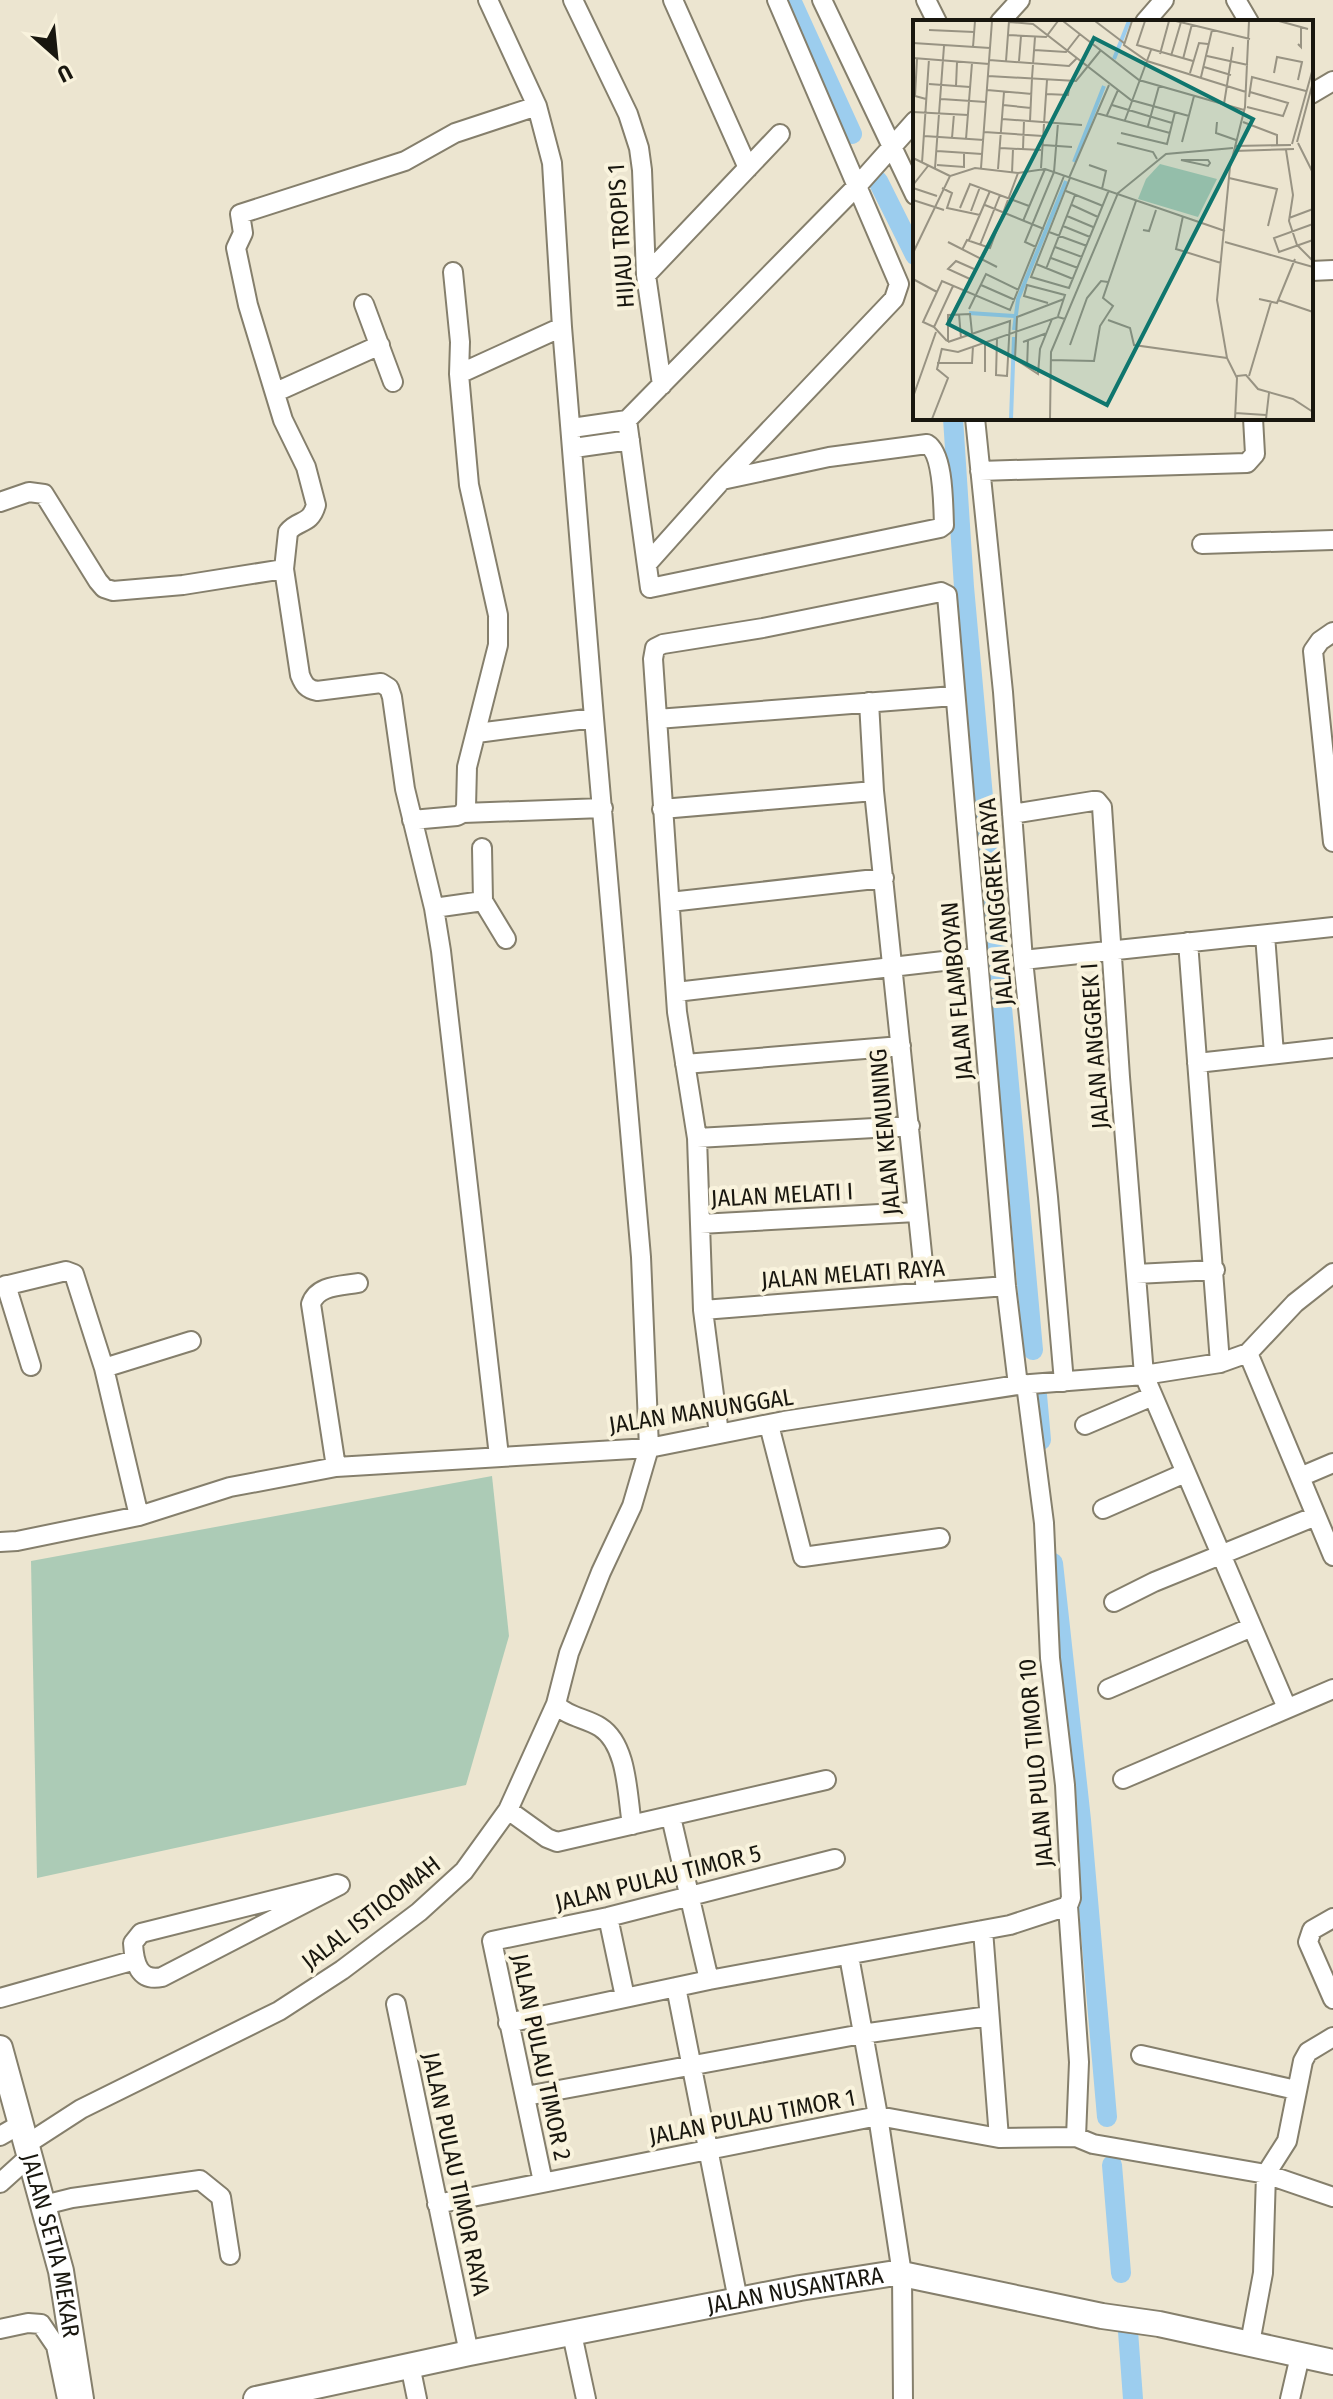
<svg xmlns="http://www.w3.org/2000/svg" width="1333" height="2399" font-family="'Fira Sans Condensed',sans-serif">
  <rect width="100%" height="100%" fill="#ece5d0"/>
  <path fill="#accbb6" d="M492 1476 509 1636 466 1785 37 1878 31 1561Z"/>
  <g fill="none" stroke-linecap="round" stroke-linejoin="round">
    <path stroke="#9ccdee" stroke-width="20" d="M791 0 852 134
      M878 181 915 255
      M953 418 964 587 1033 1350
      M1037 1395 1041 1440
      M1053 1563 1081 1820 1107 2117
      M1112 2165 1121 2273
      M1128 2331 1133 2399"/>
    <defs>
      <path id="street" d="M573 0 628 114 639 148 642 170 646 275 662 385
        M673 0 748 168
        M822 0 915 195
        M926 0 937 22
        M1236 0 1249 22
        M1000 22 1020 0
        M1145 22 1164 0
        M1311 94 1333 81
        M1311 271 1333 270
        M646 275 780 134
        M364 304 393 382
        M459 374 562 327
        M276 392 380 345
        M975 418 1003 692 1023 960 1048 1197 1064 1382
        M627 420 650 588 940 528 944 525C943 505 944 454 927 444L829 457 722 480
        M572 428 627 420 858 185 915 121
        M574 448 630 440
        M980 471 1247 463 1255 454 1253 418
        M0 502 29 492 44 494 98 581 104 588 113 591 183 585 284 569
        M1202 544 1333 540
        M647 564 722 480 894 299 899 284 777 0
        M1333 632 1320 641 1313 651 1333 842
        M869 702 874 791 926 1292
        M657 719 954 696
        M477 733 594 718
        M662 809 874 791
        M463 813 603 808
        M1012 814 1093 801H1097L1102 807 1120 1077 1144 1375 1287 1708
        M412 820 457 816 463 813 466 807 467 767 498 645V615L469 485 459 374 460 342 453 272
        M482 848 483 901 506 939
        M670 902 884 878
        M434 908 483 901
        M1265 935 1274 1054
        M1188 942 1220 1363
        M1023 960 1333 927
        M676 992 978 957
        M1197 1063 1333 1048
        M685 1064 901 1046
        M697 1138 910 1126
        M700 1224 916 1212
        M1136 1274 1215 1270
        M6 1285 31 1366
        M0 1287 66 1271 74 1274 104 1368 139 1516
        M703 1310 1006 1286
        M1248 1353 1333 1556
        M104 1368 191 1341
        M1026 1384 1044 1523 1050 1658 1065 1785 1071 1898 1068 1906 1079 2062 1076 2137
        M769 1425 803 1557 940 1538
        M1085 1425 1153 1396
        M719 1434 703 1310 697 1138 677 1012 653 659 655 648 663 644 763 628 941 592 947 595 1006 1286 1018 1385
        M499 1456 441 951 434 908 405 789 392 697 389 688 381 683 317 691C307 689 304 685 300 675L284 569 288 532C298 519 310 526 316 505L306 467 283 420 248 305 236 248 243 233 240 214 405 161 455 133 537 106
        M336 1467 311 1304C317 1285 341 1286 358 1283
        M1300 1477 1333 1463
        M1103 1509 1185 1473
        M0 1542 17 1541 139 1516 230 1487 336 1467 649 1448 784 1421 1018 1385 1144 1375 1220 1363 1248 1353 1295 1303 1333 1273
        M1114 1602 1154 1582 1316 1516
        M1108 1689 1252 1627
        M556 1704C567 1717 586 1718 600 1727 628 1745 627 1795 632 1825
        M1123 1779 1333 1689
        M508 1810 547 1838 557 1842 826 1780
        M671 1817 709 1980
        M337 1884 340 1885 162 1977C139 1982 134 1963 133 1943L141 1933Z
        M608 1917 625 1997
        M1333 1918 1312 1930 1308 1942 1333 1999
        M983 1930 999 2138
        M849 1956 878 2116 902 2274 903 2399
        M676 1987 738 2300
        M0 1998 135 1960
        M396 2004 469 2353
        M508 2023 709 1980 1010 1925 1068 1906
        M1141 2055 1296 2090
        M526 2096 862 2034 989 2016
        M0 2136 21 2124
        M27 2144 81 2109 279 2011 342 1970 419 1912 464 1871 508 1810 556 1704 569 1653 601 1572 632 1506 649 1448 641 1257 594 718 562 327 552 163 537 106 488 0
        M543 2182 492 1941 608 1917 835 1859
        M0 2183 30 2156
        M437 2204 878 2116 999 2138 1076 2137 1093 2144 1266 2174 1333 2197
        M44 2205 72 2198 200 2180 221 2197 230 2255
        M0 2329 28 2323 41 2324 56 2346 67 2399
        M572 2334 586 2399
        M1250 2343 1263 2273 1266 2174 1287 2141 1303 2061 1308 2052 1333 2037
        M410 2365 417 2399
        M1290 2399 1300 2356"/>
      <g id="secondary">
        <path id="s1" d="M0 2048 61 2271 81 2399"/>
        <path id="s2" d="M256 2399 469 2353 800 2288 889 2274H902L1102 2316 1159 2324 1333 2362"/>
      </g>
    </defs>
    <use href="#street" stroke="#857f6c" stroke-width="22"/>
    <use href="#secondary" stroke="#857f6c" stroke-width="28"/>
    <use href="#street" stroke="#fff" stroke-width="18"/>
    <use href="#secondary" stroke="#fff" stroke-width="24"/>
  </g>
  <g text-anchor="middle" dominant-baseline="central" stroke-width="8" stroke-linejoin="round" paint-order="stroke">
    <g font-size="24" fill="#19170f" stroke="#f9f3dd">
      <text transform="translate(621 236) rotate(-94)">HIJAU TROPIS 1</text>
      <text transform="translate(996 902) rotate(-95)">JALAN ANGGREK RAYA</text>
      <text transform="translate(957 991) rotate(-95)">JALAN FLAMBOYAN</text>
      <text transform="translate(1095 1046) rotate(-94)">JALAN ANGGREK I</text>
      <text transform="translate(885 1132) rotate(-95)">JALAN KEMUNING</text>
      <text transform="translate(782 1195) rotate(-3)">JALAN MELATI I</text>
      <text transform="translate(853 1274) rotate(-4)">JALAN MELATI RAYA</text>
      <text transform="translate(701 1411) rotate(-9)">JALAN MANUNGGAL</text>
      <text transform="translate(1036 1763) rotate(-95)">JALAN PULO TIMOR 10</text>
      <text transform="translate(658 1878) rotate(-14)">JALAN PULAU TIMOR 5</text>
      <text transform="translate(371 1913) rotate(-38)">JALAL ISTIQOMAH</text>
      <text transform="translate(541 2057) rotate(78)">JALAN PULAU TIMOR 2</text>
      <text transform="translate(752 2117) rotate(-11)">JALAN PULAU TIMOR 1</text>
      <text transform="translate(456 2174) rotate(78)">JALAN PULAU TIMOR RAYA</text>
      <text stroke="none"><textPath href="#s1" startOffset="204">JALAN SETIA MEKAR</textPath></text>
      <text stroke="none"><textPath href="#s2" startOffset="550">JALAN NUSANTARA</textPath></text>
    </g>
  </g>
  <g transform="translate(913 20)">
    <rect width="400" height="400" fill="#ece5d0"/>
    <path d="M247 144 304 159 285 197 225 179 233 159Z" fill="#accbb6"/>
    <path fill="none" stroke="#9ccdee" stroke-width="4" d="M201 39 216 1M161 142 191 66M56 293 101 296M101 310 105 279 153 161M98 399 101 317"/>
    <path fill="none" stroke="#989383" stroke-width="2" d="M150 1 226 60 331 90M182 1 211 23M219 1 211 25 234 41 333 72M232 1 224 25 280 41M263 1 337 19M366 1 395 9M96 2 120 4 218 80 276 96M16 10 61 12M95 15 133 17 145 1M0 23 77 28M385 24 388 27V7M60 27 62 1M121 30 153 32 167 14M247 34 256 1M258 36 268 2M294 36 335 45M0 38 76 44M4 39 2 76 13 79M270 39 279 4M76 40 156 46 164 38M93 41 96 1M106 41 108 16M291 47 318 55M277 53 286 23 295 24M361 53 364 37 389 42 385 60M75 56 163 61 188 30M288 57 299 10M119 58 122 17M16 64 57 67M43 66 44 42M74 70 119 74M133 74 155 75 157 61M336 77 339 57 393 71M28 79 73 82M311 84 320 27M90 85 118 88M199 85 259 103M334 87 370 96 375 83 337 72M0 92 55 95M183 93 257 113M194 95 205 70M89 99 169 105M212 100 238 30M117 101 119 58M304 102 303 113 323 120M330 102 364 115V125M235 106 246 66M71 112 130 116M208 113 254 124 262 92M11 116 71 120M39 118 41 94M53 119 59 43M269 122 281 76M384 122 400 62M204 123 240 132 244 139M385 123 400 153M379 124 400 48M130 125 159 127M322 126 378 125M87 128 128 130M110 129 111 101M373 130 380 175 376 201 384 225 400 241M24 131 69 134M321 131 381 129M0 138 37 156M268 140H295L297 143 295 146ZM9 143 16 39M24 145 51 147V133M176 145 193 151 189 169M22 148 31 26M68 148 79 1M128 148 134 60M85 149 91 72M99 153 100 129M156 158 196 65M157 158 118 257 156 268 196 170M316 158 364 169 355 206M0 165 15 146M0 168 24 176M29 168 39 173 34 188 67 195M153 171 190 186M0 180 31 190M72 185 131 209M159 185 185 197M47 188 57 164 116 186M58 191 67 167M154 196 180 207M270 196 263 229 308 243M376 198 400 189M110 201 132 149M400 204 361 218 366 232 400 220M150 206 177 217M230 210 236 211 243 190M136 212 174 226M56 220 77 171M35 222 84 247M312 222 400 247M67 225 87 175M123 227 112 222 141 152 145 103M142 227 169 237M49 230 54 220 77 228 105 153M0 233 37 156 62 148 105 153 132 149 312 211M138 238 165 248M123 244 160 259M133 249 162 175M0 259 24 272M57 259 35 249 43 241 61 249M68 265 102 280M346 279 364 283 382 239M365 280 400 292M135 283 111 276 114 265 152 275 145 296M42 289 74 229M56 289 73 254 106 270M46 294 48 318M139 299 127 329 125 354 102 339 104 297 151 279M195 300 217 308 221 325 314 338M21 307 10 302 29 261 97 290 151 156M34 321 21 307 40 266M35 322 97 301 94 356 83 355 84 319M35 322V295L57 294 59 313M110 322 134 313M157 325 174 278 188 261 195 262M29 329 45 332 145 297 152 299M137 340 181 341 187 306 200 286 190 278 223 181M24 343H59L60 326M114 348 115 320M72 352V324M324 356 333 355 345 369 380 379 400 392M336 356 358 282M0 377 23 312M322 393 353 395M19 399 35 358 24 349 29 328M137 399 138 332 205 173 253 134 320 128M322 399 324 358 314 338 304 280 317 147 332 87 336 1M353 399 356 373"/>
    <path fill="#0f766e" fill-opacity="0.15" stroke="#0f766e" stroke-width="4" d="M181 18 340 99 194 385 35 304Z"/>
    <rect width="400" height="400" fill="none" stroke="#19170f" stroke-width="4"/>
  </g>
  <g transform="translate(56 56) rotate(153)" stroke="#f9f3dd" stroke-width="6" paint-order="stroke">
  <path d="M0-6L14 30L0 20L-14 30Z" fill="#19170f"/>
  <text y="-12" font-size="22" font-weight="bold" text-anchor="middle" fill="#19170f">U</text>
  </g>
</svg>
